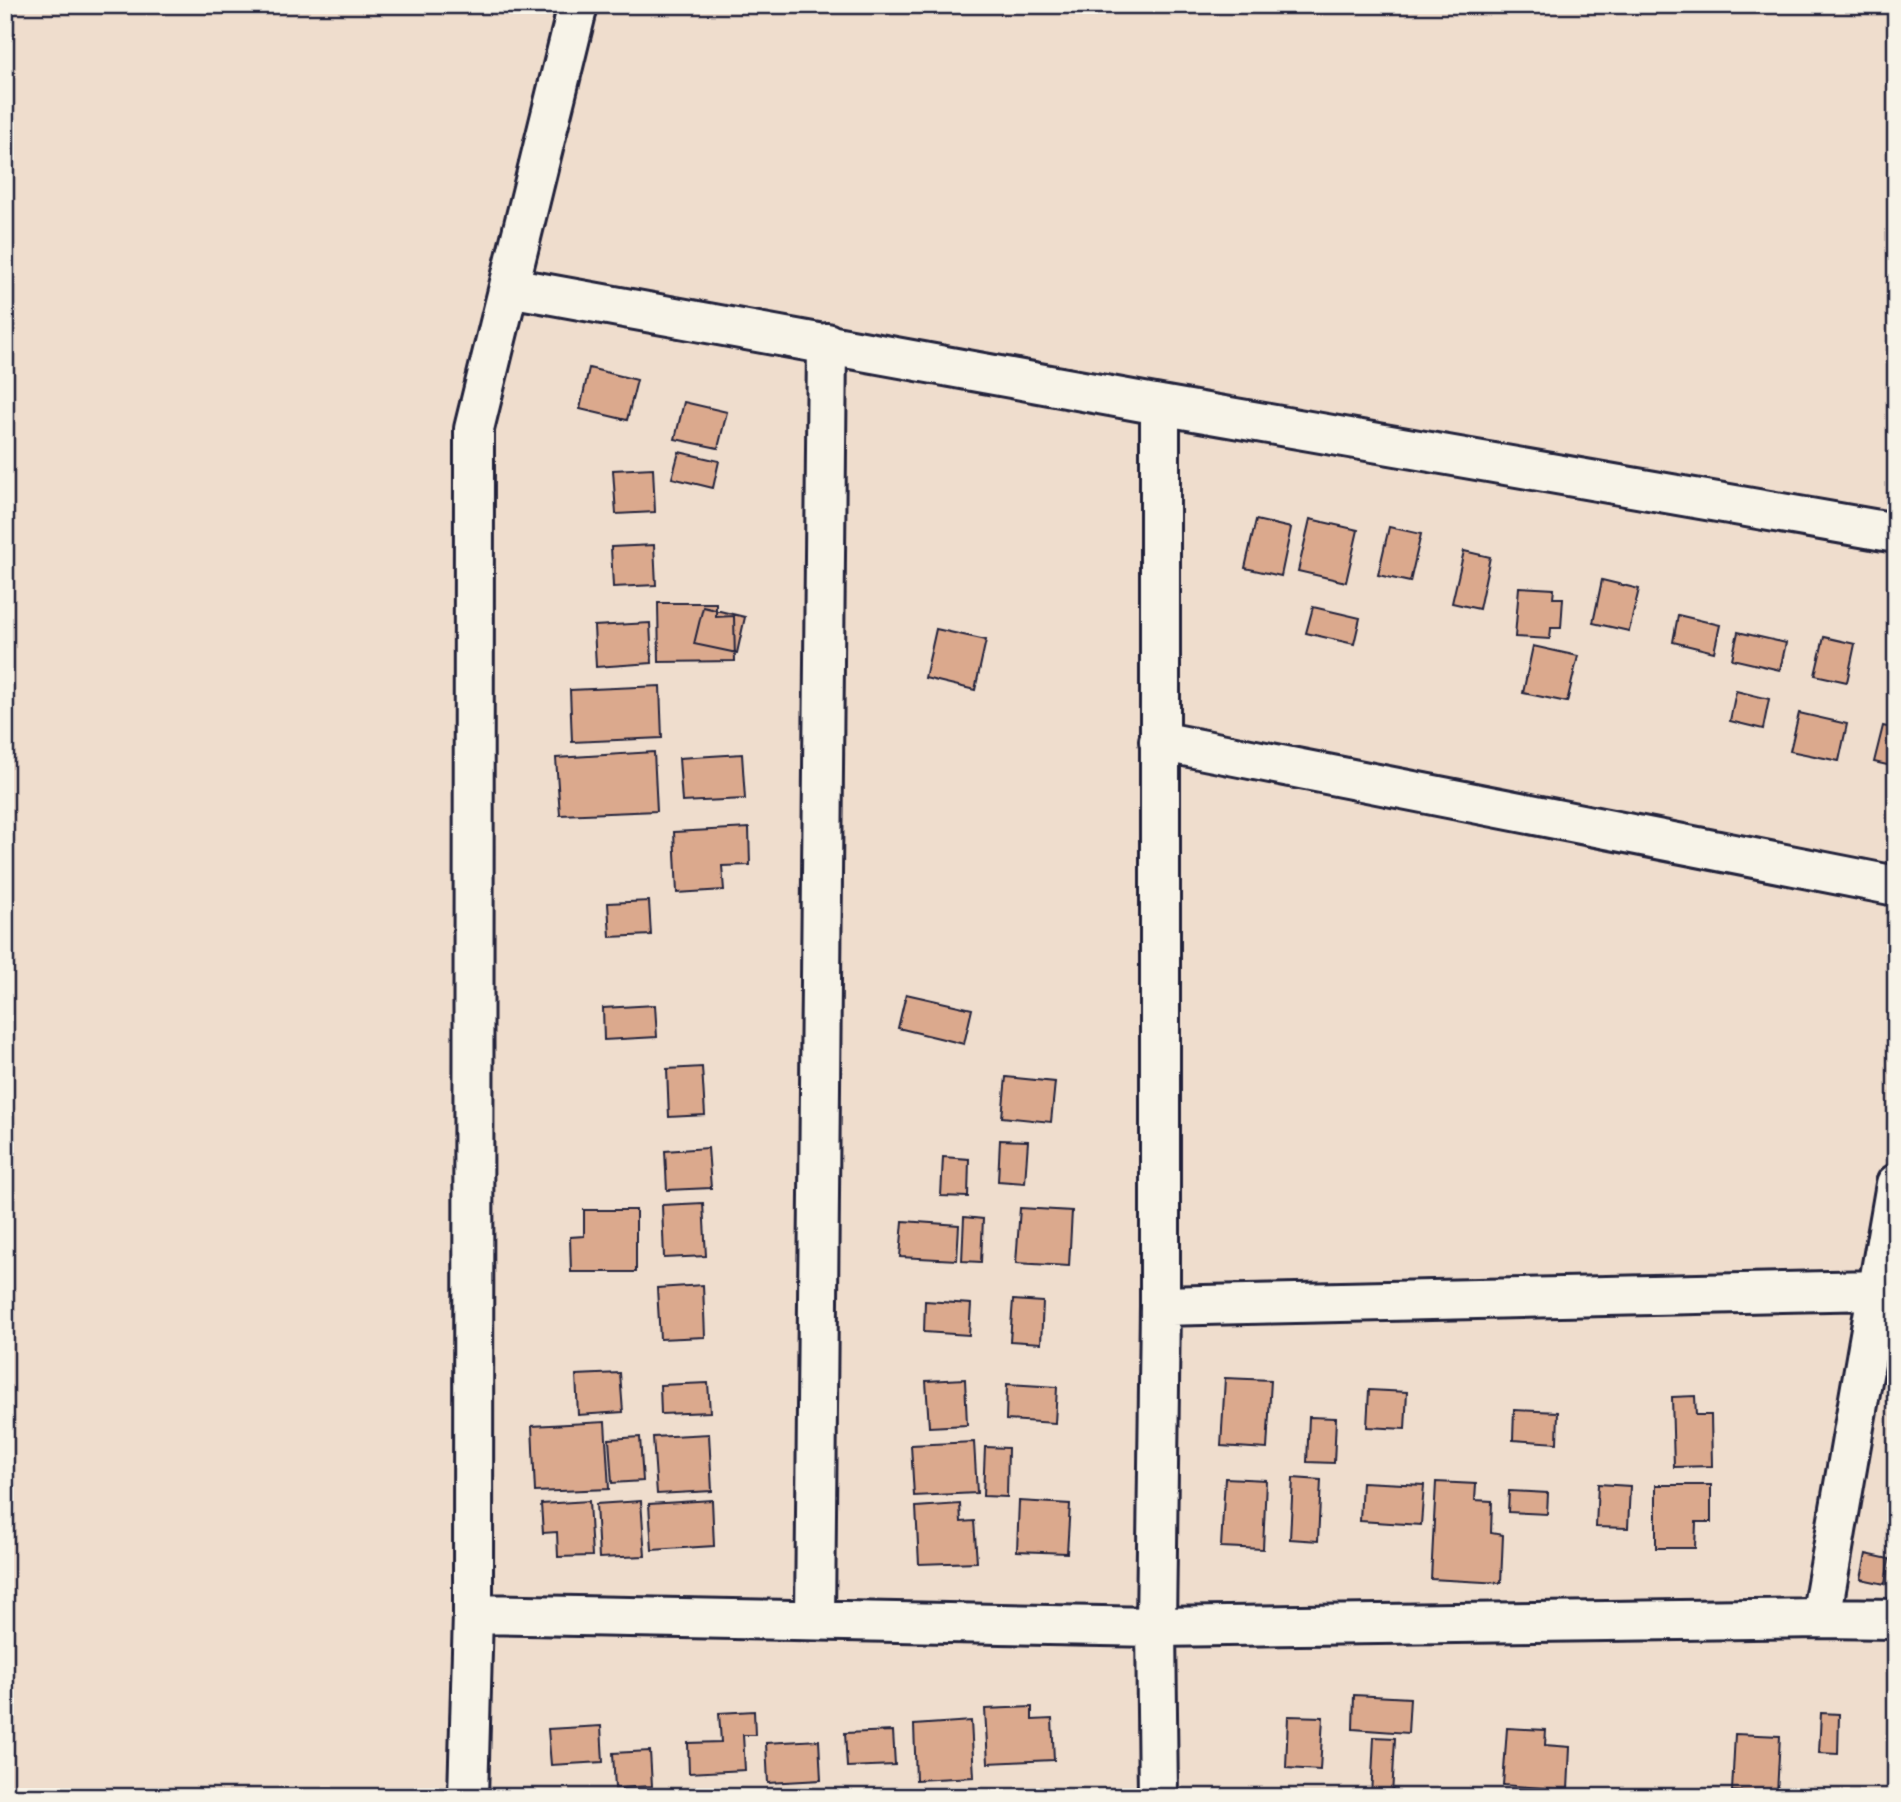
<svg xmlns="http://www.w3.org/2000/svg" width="1901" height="1802" font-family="'Indie Flower',sans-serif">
  <rect width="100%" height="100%" fill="#efddcd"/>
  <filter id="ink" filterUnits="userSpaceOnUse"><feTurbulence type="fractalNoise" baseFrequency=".0143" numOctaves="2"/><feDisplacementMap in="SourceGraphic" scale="14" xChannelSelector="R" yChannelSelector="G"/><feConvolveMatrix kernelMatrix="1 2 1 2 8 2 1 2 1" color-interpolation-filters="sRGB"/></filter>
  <g filter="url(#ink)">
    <path fill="#dba98d" stroke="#22223b" stroke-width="2" d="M589 368 637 380 627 420 580 409Z
      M684 402 727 412 718 448 675 439Z
      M679 452 719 461 713 488 672 478Z
      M653 468 655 512 616 514 613 470Z
      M1310 519 1358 530 1346 582 1298 571Z
      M1256 520 1291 528 1281 576 1245 568Z
      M1389 527 1421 534 1410 582 1378 575Z
      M654 545 656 585 613 587 611 547Z
      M1464 551 1490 557 1479 609 1452 603Z
      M1602 580 1639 589 1629 631 1593 623Z
      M1519 587 1554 589 1553 598H1563L1561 628H1551L1550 639 1515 637Z
      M658 603H716V617L734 616 735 661 659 662Z
      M703 607 745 617 737 653 694 644Z
      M1313 607 1360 618 1354 644 1306 633Z
      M1678 615 1720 625 1714 652 1673 642Z
      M650 623 652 663 596 667 594 626Z
      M936 629 986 640 975 690 925 678Z
      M1738 632 1786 643 1780 670 1732 659Z
      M1824 637 1855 644 1847 682 1815 675Z
      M1533 646 1578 656 1567 702 1523 693Z
      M1896 664V698L1889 696Z
      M660 686 662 738 572 742 570 690Z
      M1736 691 1769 699 1763 729 1730 721Z
      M1799 713 1847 724 1839 761 1790 751Z
      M1883 726 1896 729V767L1874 762Z
      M654 752 657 811 560 815 556 758Z
      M742 754 745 799 682 802 679 758Z
      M749 828 750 865 722 866 724 890 677 893 674 832Z
      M649 901 651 935 610 937 608 903Z
      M906 994 972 1009 964 1044 898 1028Z
      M655 1005 657 1037 604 1040 603 1008Z
      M702 1067 705 1115 669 1117 667 1069Z
      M1006 1077 1055 1082 1051 1122 1002 1117Z
      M1000 1140 1028 1141 1025 1183 998 1181Z
      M708 1148 711 1188 667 1190 665 1151Z
      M943 1157 969 1159 968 1197 941 1196Z
      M703 1203 706 1256 664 1258 662 1205Z
      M1020 1208 1072 1211 1069 1266 1016 1263Z
      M584 1210H636V1272H571L570 1237 584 1236Z
      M964 1217 983 1219 981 1262 962 1261Z
      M903 1221 959 1225 957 1260 900 1257Z
      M703 1285 705 1337 660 1339 657 1288Z
      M1013 1300 1043 1302 1041 1343 1010 1341Z
      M925 1301 971 1304 969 1335 924 1332Z
      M620 1373 623 1412 578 1415 576 1375Z
      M1225 1378 1271 1380 1267 1449 1221 1446Z
      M965 1379 967 1425 929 1427 926 1381Z
      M708 1383 710 1412 661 1414 660 1385Z
      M1007 1384 1057 1387 1055 1423 1006 1420Z
      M1369 1390 1407 1392 1405 1429 1367 1427Z
      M1695 1396 1696 1415H1711L1712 1466 1674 1467 1672 1397Z
      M1514 1410 1558 1412 1557 1443 1513 1440Z
      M1309 1417 1336 1418 1334 1463 1307 1462Z
      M605 1422 609 1489 535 1492 532 1426Z
      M709 1434 712 1491 657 1494 653 1437Z
      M640 1437 643 1481 612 1483 609 1439Z
      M974 1442 977 1493 914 1496 911 1445Z
      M985 1447 1008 1448 1007 1497 983 1496Z
      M1225 1478 1266 1480 1263 1549 1221 1547Z
      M1293 1478 1321 1480 1318 1541 1290 1539Z
      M1362 1482 1424 1485 1421 1525 1360 1521Z
      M1436 1482 1476 1484 1475 1500 1492 1501 1491 1533 1503 1535 1501 1583 1431 1579Z
      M1598 1484 1630 1486 1628 1528 1596 1527Z
      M1656 1485H1711V1522H1696L1695 1548H1656Z
      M1509 1491 1548 1493 1547 1514 1508 1512Z
      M712 1500 714 1546 652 1550 649 1504Z
      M589 1501 592 1556 558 1557 557 1532 543 1533 541 1504Z
      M641 1501 645 1556 599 1558 596 1504Z
      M1019 1501 1070 1504 1067 1553 1017 1551Z
      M960 1504 961 1522 974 1521 977 1562 919 1564 916 1507Z
      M1866 1554 1889 1559 1885 1584 1861 1579Z
      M1354 1695 1410 1698 1408 1733 1353 1729Z
      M1032 1707V1720L1052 1719 1054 1760 988 1763 985 1709Z
      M754 1711 755 1735H743L745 1770 689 1773 688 1743 721 1742 719 1713Z
      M1821 1713 1839 1714 1838 1754 1819 1753Z
      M1288 1716 1323 1717 1320 1770 1286 1768Z
      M971 1721 974 1777 916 1780 914 1725Z
      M601 1726 603 1762 551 1765 548 1729Z
      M1507 1728 1546 1730 1545 1745 1570 1747 1568 1790 1503 1785Z
      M893 1731 895 1765 847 1767 845 1733Z
      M1735 1734 1780 1736 1777 1794 1732 1791Z
      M1374 1737 1395 1738 1392 1797H1371Z
      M819 1740 821 1780 768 1783 766 1743Z
      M650 1751 652 1786 615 1788 613 1753Z"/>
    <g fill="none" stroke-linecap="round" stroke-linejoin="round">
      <defs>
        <path id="minor" d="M509 287 1160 405 1896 533
          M1159 741 1896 886
          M1160 1306 1876 1290
          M473 1614 1156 1627 1821 1618 1896 1619
          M1821 1618 1896 1184
          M815 1620 827 343
          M468 1797 473 1614 474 429 578 5
          M1158 1797 1156 1627 1160 1306V405"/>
      </defs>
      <use href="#minor" stroke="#22223b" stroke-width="44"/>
      <use href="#minor" stroke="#f7f3e8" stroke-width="38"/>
    </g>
  </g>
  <rect width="1901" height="1802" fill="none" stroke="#f7f3e8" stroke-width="28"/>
  <rect x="14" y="14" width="1873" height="1774" fill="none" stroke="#22223b" stroke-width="2.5" filter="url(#ink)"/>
</svg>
